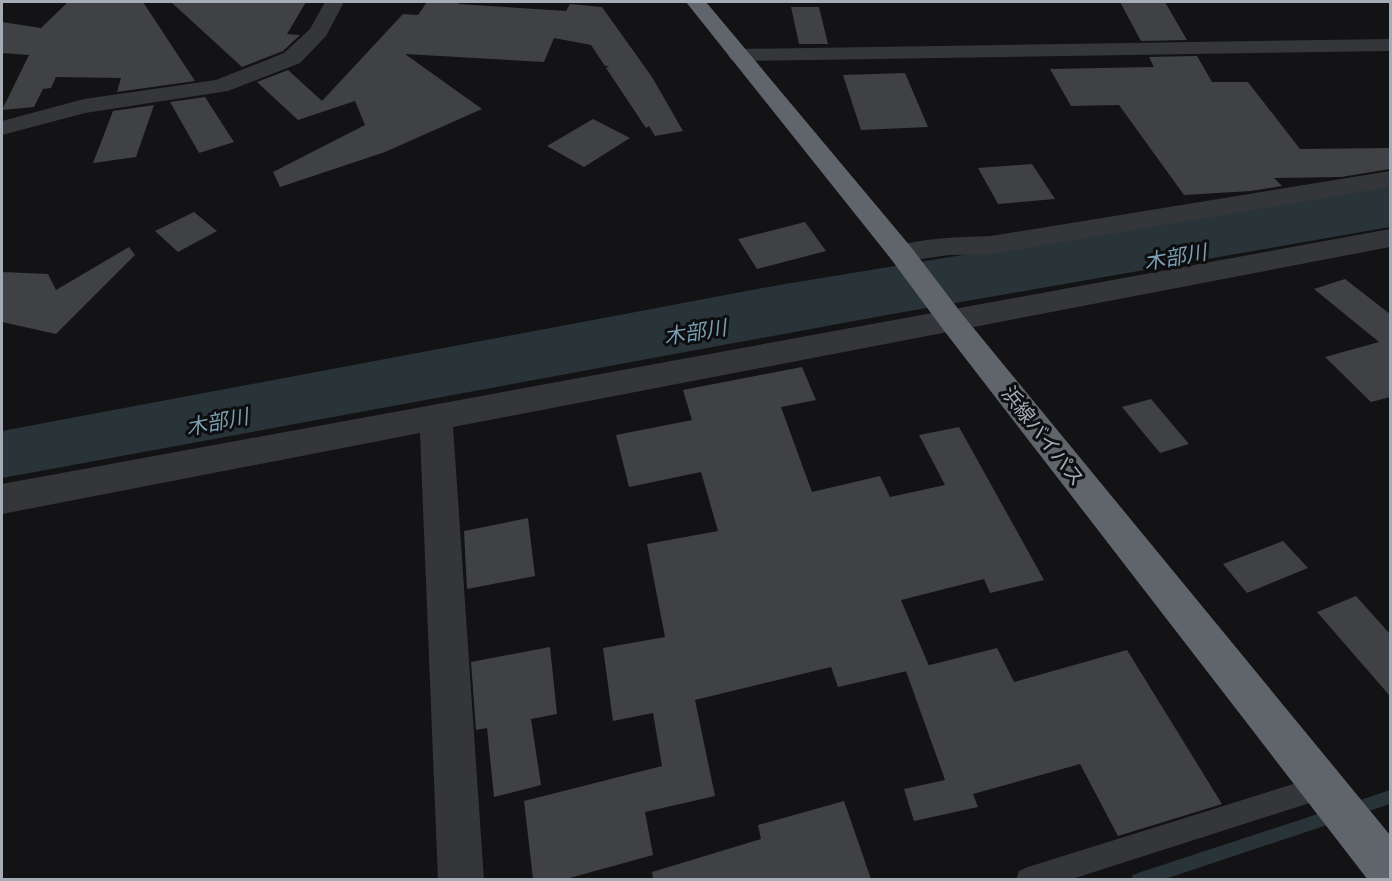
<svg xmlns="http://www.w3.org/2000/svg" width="1392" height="881" font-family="Poppins,'Noto Sans JP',sans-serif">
  <rect width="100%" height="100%" fill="#131315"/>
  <path fill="#293439" d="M1390 185V227L881 316 2 478V431L779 285Z"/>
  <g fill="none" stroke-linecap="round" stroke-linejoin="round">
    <path fill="#293439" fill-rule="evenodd" d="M1390 790V804L1354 816 1349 814 1347 809 1349 804Z
      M1333 809 1338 811 1340 816 1338 821 1333 823 1162 880H1131L1133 875 1138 873Z"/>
  </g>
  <path fill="#3f4145" d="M68 2H143L195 81 117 92 121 78 56 77 51 88 43 89 34 107 2 110 29 55 2 53V22L41 28Z
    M171 2H306L287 34 300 35 283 51 242 67Z
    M427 2H459L458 4 566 11 570 4 602 7 652 77 683 131 655 136 649 126 646 128 606 68 609 66H605L591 45 554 38 544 62 405 54 482 109 385 152 280 187 273 172 365 125 355 101 298 120 257 82 288 70 322 101 403 14 418 15Z
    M1120 2H1165L1187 40 1141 41Z
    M791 7H819L828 44H799Z
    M1197 56 1212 82H1248L1300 149 1390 148V169L1341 177 1274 178 1282 186 1251 191 1184 195 1119 105 1071 106 1050 69 1154 67 1149 57Z
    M905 73 928 127 861 130 843 75Z
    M205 97 234 142 199 153 170 102Z
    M154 105 136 157 93 163 113 111Z
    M593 119 630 138 584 167 547 146Z
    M1032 164 1055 199 998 204 978 168Z
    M194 212 217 231 178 252 155 231Z
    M805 222 826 251 757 269 738 239Z
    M129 247 135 255 56 334 2 322V272L48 274 56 290Z
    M1345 279 1390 314V397L1371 402 1325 357 1379 342 1314 289Z
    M802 367 816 400 781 407 812 492 880 476 890 497 945 485 919 435 959 427 1044 580 990 593 984 579 901 600 929 666 838 687 831 667 695 700 715 796 645 812 653 855 566 879H533L524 801 662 766 653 713 613 721 603 648 665 637 647 544 718 531 701 472 629 487 616 435 692 420 683 390Z
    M1151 399 1189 444 1160 453 1122 407Z
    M528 518 535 576 467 589 464 531Z
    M1283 541 1308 568 1247 593 1223 564Z
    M1356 596 1390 634V696L1317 612Z
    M550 647 557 714 531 719 541 785 494 797 487 728 476 730 471 662Z
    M997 648 1014 682 1127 650 1222 804 1118 836 1080 764 973 794 978 807 914 821 904 789 945 780 906 671Z
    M844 801 871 879H653L652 872 761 839 758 825Z"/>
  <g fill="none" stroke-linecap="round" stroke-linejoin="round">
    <path fill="#34363a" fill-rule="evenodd" d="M1322 775 1330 779 1334 787 1330 795 1322 799 1069 880H1016L1019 871 1028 867Z"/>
    <path fill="#34363a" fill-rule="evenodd" d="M325 2H344L326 36 300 63 228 91 85 113 2 135V121L84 99 216 80 284 53 310 29Z
      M1390 39V51L739 61 731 60 728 55 731 50 739 49Z
      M1390 171V187L991 254 949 255 901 262 891 259 887 253 891 247C924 238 958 237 991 236Z
      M1390 229V247L453 427 484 880H438L420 433 2 514V484Z"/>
    <path fill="#60646b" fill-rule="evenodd" d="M686 2H706L911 247 962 314 1390 835V880H1368L942 328 891 259Z"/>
  </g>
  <g text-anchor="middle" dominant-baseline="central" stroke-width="6" stroke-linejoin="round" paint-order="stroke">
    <g font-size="20" fill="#a4acb6" stroke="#0e0e10">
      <text transform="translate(1043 436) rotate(52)">浜線バイパス</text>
    </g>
    <g font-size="21" font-style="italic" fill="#7a9fb2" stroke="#0e0e10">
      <text transform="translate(1175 257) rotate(-10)">木部川</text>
      <text transform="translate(695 332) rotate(-9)">木部川</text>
      <text transform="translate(217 422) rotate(-11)">木部川</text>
    </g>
  </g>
  <rect width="1392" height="881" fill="none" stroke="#a4acb6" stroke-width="6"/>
</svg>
